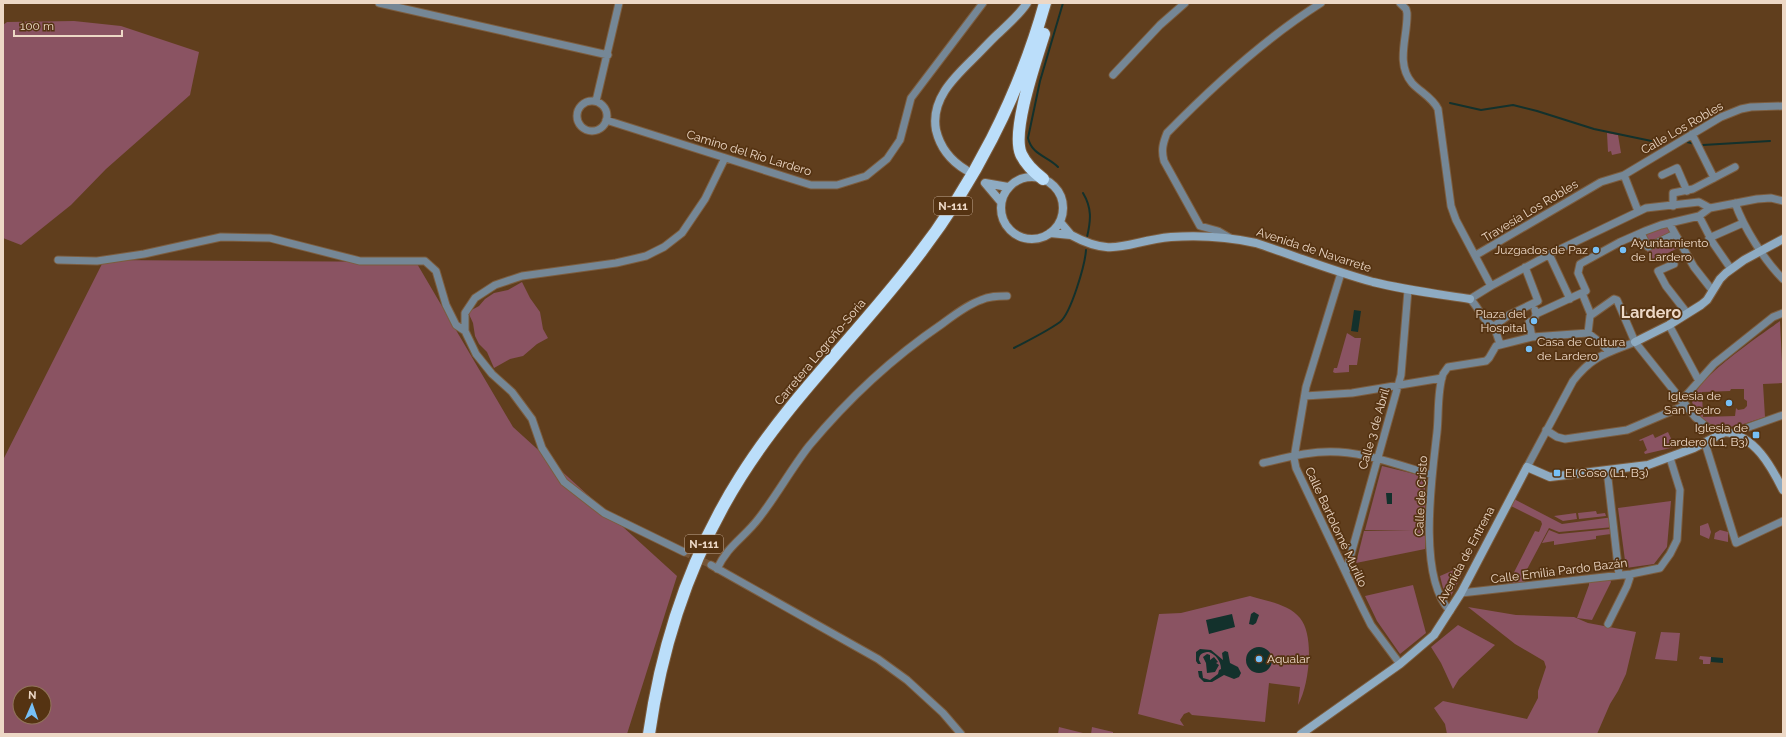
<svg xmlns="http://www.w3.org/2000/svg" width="1786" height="737" font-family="Raleway,sans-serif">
  <rect width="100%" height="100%" fill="#603e1d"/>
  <path fill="#8a5362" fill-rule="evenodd" d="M74 21 121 26 199 52 190 95 106 169 71 205 21 245 3 238V25L7 22Z
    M1607 133 1618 135 1621 153 1612 155 1611 151 1608 152Z
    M1669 223 1682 246 1652 261 1639 234Z
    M104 260 416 262 513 427 677 576 627 734H3V460ZM20 693H44V717H20Z
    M522 282 530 298 540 312 543 329 548 338 537 344 523 356 510 359 494 368 487 352 479 344 475 336 473 323 468 312 479 306 485 299 494 293 508 290Z
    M1780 321 1783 383 1763 384 1765 417C1735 427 1707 439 1692 402 1695 378 1760 336 1780 321ZM1731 389H1744V399L1747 401V406L1744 409 1738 410 1736 408 1735 416 1703 417 1702 392 1730 391Z
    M1347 333 1355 338H1361L1357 365H1349V372L1335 373 1333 372 1334 368H1337Z
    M1668 432 1675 447 1645 454 1644 452 1647 450 1643 440 1640 441 1639 440 1653 434 1655 438Z
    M1382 466 1427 477 1425 483V528L1421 530V534L1425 536V549L1356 563 1364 531 1413 530H1365Z
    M1510 497 1562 524 1613 517 1614 527 1559 532 1549 528 1524 575 1525 586 1506 588 1535 531 1539 532 1542 524 1541 521 1507 504Z
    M1671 501 1667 547 1654 564 1626 568 1618 508Z
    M1596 511 1597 514 1605 513 1606 516 1579 519 1578 513Z
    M1576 513 1577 519 1563 521 1554 516Z
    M1708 523 1711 532 1709 539 1700 535V526Z
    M1610 529 1611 534 1596 536V539L1554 545V541L1542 543 1549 530 1559 534Z
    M1720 530 1728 532V542L1714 539 1715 533Z
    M1456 569 1463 572 1451 596H1445L1440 576Z
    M1610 577 1611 582 1592 620 1577 618 1589 585V580Z
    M1413 585 1426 633 1400 654 1377 621 1365 596Z
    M1250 596C1266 601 1289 604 1300 618 1315 636 1309 686 1298 705L1300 687 1269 683 1265 722 1192 715 1189 712 1184 714 1180 720 1184 726 1138 714 1159 614 1181 613Z
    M1468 607 1516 615 1574 617 1588 623 1636 632 1626 674 1618 691 1610 704 1597 734H1447L1445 724 1434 708 1443 701 1527 719 1538 698V691L1546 667 1544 661 1515 644Z
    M1458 625 1495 645 1459 679 1453 689 1441 663 1431 647Z
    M1661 632 1680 633 1677 661 1655 659Z
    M1700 656 1711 657 1710 664H1703V660L1699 659Z
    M1059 727 1083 733 1082 734H1058Z
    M1092 727 1113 732V734H1091Z"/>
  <path fill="#13312c" d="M1354 310 1361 311 1358 332 1351 331Z
    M1386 493H1392V504H1387Z
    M1254 612 1259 615 1256 623 1253 625 1249 624 1251 614Z
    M1232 614 1235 627 1209 634 1206 620Z
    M1246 660a13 13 0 1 1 26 0a13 13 0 1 1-26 0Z
    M1200 649 1211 650 1223 660 1222 653 1225 651 1228 652 1230 663 1238 667 1241 673 1239 677 1234 679 1224 675 1212 682H1204L1199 677 1198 671H1202L1203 678 1210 680 1218 674 1219 670 1221 669C1221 661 1216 655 1209 652 1203 652 1199 654 1199 660L1201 664H1198L1196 661V652Z
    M1207 654 1210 655V660L1214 657 1218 662 1216 663 1219 665 1215 672 1207 673 1206 663 1203 657Z
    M1711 657 1723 658V663L1711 662Z"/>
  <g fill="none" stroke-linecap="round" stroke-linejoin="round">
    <path stroke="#13312c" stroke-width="2" d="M1450 103 1481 110 1513 105 1537 111 1594 129 1661 143
      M1687 142 1695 144
      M1703 145 1770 141
      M1058 167C1047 156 1032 155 1028 138L1040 81 1063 3
      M1083 193C1092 208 1091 220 1087 237
      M1014 348C1029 340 1046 332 1060 322 1071 313 1085 265 1086 250"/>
    <path stroke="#755536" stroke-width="7" stroke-dasharray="7 3.5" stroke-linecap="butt" d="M684 552 711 565"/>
    <defs>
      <path id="street" d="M379 3 608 55
        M1400 3 1406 9 1407 13C1408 36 1395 63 1412 83 1420 92 1432 97 1438 109L1451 206 1456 220 1491 286
        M1113 75 1160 25 1185 3
        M596 101 619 3
        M577 116a15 15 0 1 1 30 0a15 15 0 1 1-30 0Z
        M606 120 811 185H837L866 176 887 159 900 140 911 98 983 3
        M1692 134 1714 178
        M1624 175 1638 211
        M1662 175 1677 168 1687 191
        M1735 203C1744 228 1764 260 1783 279
        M1673 206V193L1693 189 1735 167
        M1699 216 1713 243 1731 269
        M1669 223 1694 267 1712 290
        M1641 233 1648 247 1675 234
        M1230 238 1218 231 1200 226 1164 161C1161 150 1163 143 1167 133 1214 85 1264 39 1321 3
        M1709 238 1743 223
        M1549 254 1570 299
        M1476 255 1601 182 1624 175 1721 117 1741 109 1751 107 1783 106
        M58 260 97 261 144 254 221 237 270 238 360 261H425L436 271 446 305 456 325 465 331
        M1674 264 1658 271 1666 286 1687 313
        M1341 273 1306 387 1294 458 1296 468 1362 607 1371 625 1400 664
        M1582 293 1591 315
        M1536 314 1586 291 1578 273 1580 264 1620 242 1645 231 1661 225 1699 216 1710 208 1757 199 1771 198 1783 201
        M1669 325 1699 381
        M1494 326C1484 323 1478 306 1470 299L1491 286 1552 253 1646 208 1699 202 1710 208
        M1494 326 1509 315 1538 301 1525 267
        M1494 326 1500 344
        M1588 333 1590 316 1614 299 1617 300 1635 342 1695 417 1708 428 1725 432
        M1532 337 1529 322 1534 320 1536 314 1535 310
        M1305 396 1352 393 1442 378
        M1682 400 1714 364 1773 317 1783 313
        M1546 430 1557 437 1565 439 1627 430 1686 405
        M1732 433 1783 415
        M1705 443 1736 543 1783 521
        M1263 463C1288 457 1314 450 1339 452 1370 454 1402 466 1432 475
        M1527 467 1573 381C1592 356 1607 353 1635 342
        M1607 470 1619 575
        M684 552 604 513 564 482 542 448 532 419 512 392 492 374 476 354 465 331V313L475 298 495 285 522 276 616 263 646 256 664 247 682 233 705 199 725 158
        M711 565 878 659 907 680 943 713 961 734
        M717 569C728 545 744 538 759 518 777 495 791 469 809 446 848 399 892 358 942 324 954 315 967 305 981 300 989 296 998 296 1007 296
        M1346 572 1401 375 1408 290
        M1461 593 1631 574 1660 568 1670 554 1677 540 1680 490 1670 458
        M1450 611C1417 577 1432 476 1437 432 1439 414 1437 392 1443 374L1448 367 1486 361 1489 358 1496 346 1532 337 1588 333 1602 344 1609 352
        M1608 624 1627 586 1631 574"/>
      <path id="secondary" d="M966 170C951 161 940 147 936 130 930 97 958 74 978 54 986 46 992 39 1000 32 1009 23 1020 14 1027 3
        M1001 208a31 31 0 1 1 62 0a31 31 0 1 1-62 0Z
        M1001 202 985 183 1008 187
        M1050 233 1071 235 1060 222
        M1071 235C1115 259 1127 241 1171 237 1199 235 1229 237 1256 243 1295 256 1333 271 1373 282 1405 290 1438 294 1470 299
        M1635 342 1669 325 1701 305 1707 300 1720 279 1726 273 1744 260 1783 239
        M1301 734 1400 664 1434 635 1461 593 1527 467 1550 477 1648 465 1694 448 1725 432C1755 436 1771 466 1783 490"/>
      <path id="highway" d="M1043 179C1034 172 1026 165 1021 154 1011 131 1036 60 1044 34
        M649 734C662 643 691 555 741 476 790 398 857 335 913 262 973 186 1019 96 1045 3"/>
    </defs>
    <use href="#street" stroke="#7c5d3f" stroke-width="9"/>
    <use href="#secondary" stroke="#7c5d3f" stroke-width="10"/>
    <use href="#highway" stroke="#7c5d3f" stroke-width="14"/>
    <use href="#street" stroke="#758796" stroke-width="7"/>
    <use href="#secondary" stroke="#8eabc2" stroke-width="8"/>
    <use href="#highway" stroke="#bbdefa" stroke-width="12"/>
  </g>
  <g fill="#76c0f7" stroke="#553312" stroke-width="1.5">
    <circle cx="1596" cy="250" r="4"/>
    <circle cx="1623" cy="250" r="4"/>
    <circle cx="1534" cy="321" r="4"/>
    <circle cx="1529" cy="349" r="4"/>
    <circle cx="1729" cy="403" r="4"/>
    <rect x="1752" y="431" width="8" height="8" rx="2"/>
    <rect x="1553" y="469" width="8" height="8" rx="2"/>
    <circle cx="1259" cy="659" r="4"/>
  </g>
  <g text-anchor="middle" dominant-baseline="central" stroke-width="3.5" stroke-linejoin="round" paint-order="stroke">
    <g fill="#553312" stroke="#bfa690" stroke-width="1">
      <rect x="934" y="197" width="38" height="18" rx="3"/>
      <rect x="685" y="535" width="38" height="18" rx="3"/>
    </g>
    <g font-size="11" font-weight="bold" fill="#edd8c6">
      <text x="953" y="206">N-111</text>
      <text x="704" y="544">N-111</text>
    </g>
    <g font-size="12" fill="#edd8c6" stroke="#553312">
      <text transform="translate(1682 128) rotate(-30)">Calle Los Robles</text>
      <text transform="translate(749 153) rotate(17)">Camino del Río Lardero</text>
      <text transform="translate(1530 211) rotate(-31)">Travesía Los Robles</text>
      <text transform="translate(1314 250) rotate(18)">Avenida de Navarrete</text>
      <text transform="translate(820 352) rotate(-50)">Carretera Logroño-Soria</text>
      <text transform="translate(1374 429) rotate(-74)">Calle 3 de Abril</text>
      <text transform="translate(1421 496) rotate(-87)">Calle de Cristo</text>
      <text transform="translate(1336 527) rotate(65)">Calle Bartolomé Murillo</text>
      <text transform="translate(1466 555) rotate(-62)">Avenida de Entrena</text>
      <text transform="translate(1559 571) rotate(-7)">Calle Emilia Pardo Bazán</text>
    </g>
    <g font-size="12" fill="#edd8c6" stroke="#553312" text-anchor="start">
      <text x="1631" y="243">Ayuntamiento<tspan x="1631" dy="14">de Lardero</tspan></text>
      <text x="1588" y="250" text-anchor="end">Juzgados de Paz</text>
      <text x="1526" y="314" text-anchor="end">Plaza del<tspan x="1526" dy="14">Hospital</tspan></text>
      <text x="1537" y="342">Casa de Cultura<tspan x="1537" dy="14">de Lardero</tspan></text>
      <text x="1721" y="396" text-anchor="end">Iglesia de<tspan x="1721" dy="14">San Pedro</tspan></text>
      <text x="1748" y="428" text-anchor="end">Iglesia de<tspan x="1748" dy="14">Lardero (L1, B3)</tspan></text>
      <text x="1565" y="473">El Coso (L1, B3)</text>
      <text x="1267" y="659">Aqualar</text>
    </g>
    <g font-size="16" font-weight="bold" fill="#edd8c6" stroke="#553312">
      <text x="1651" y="312">Lardero</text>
    </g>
  </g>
  <rect width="1786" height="737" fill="none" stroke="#edd8c6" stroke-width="8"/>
  <g transform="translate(32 705) rotate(2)"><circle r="19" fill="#553312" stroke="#92755a"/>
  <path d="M0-3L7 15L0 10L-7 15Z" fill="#76c0f7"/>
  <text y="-6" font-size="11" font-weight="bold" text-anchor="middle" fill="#edd8c6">N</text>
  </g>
  <path d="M14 30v6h108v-6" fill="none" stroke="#edd8c6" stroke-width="2"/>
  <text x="20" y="30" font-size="12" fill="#edd8c6" stroke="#553312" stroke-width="3" paint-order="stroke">100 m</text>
</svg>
